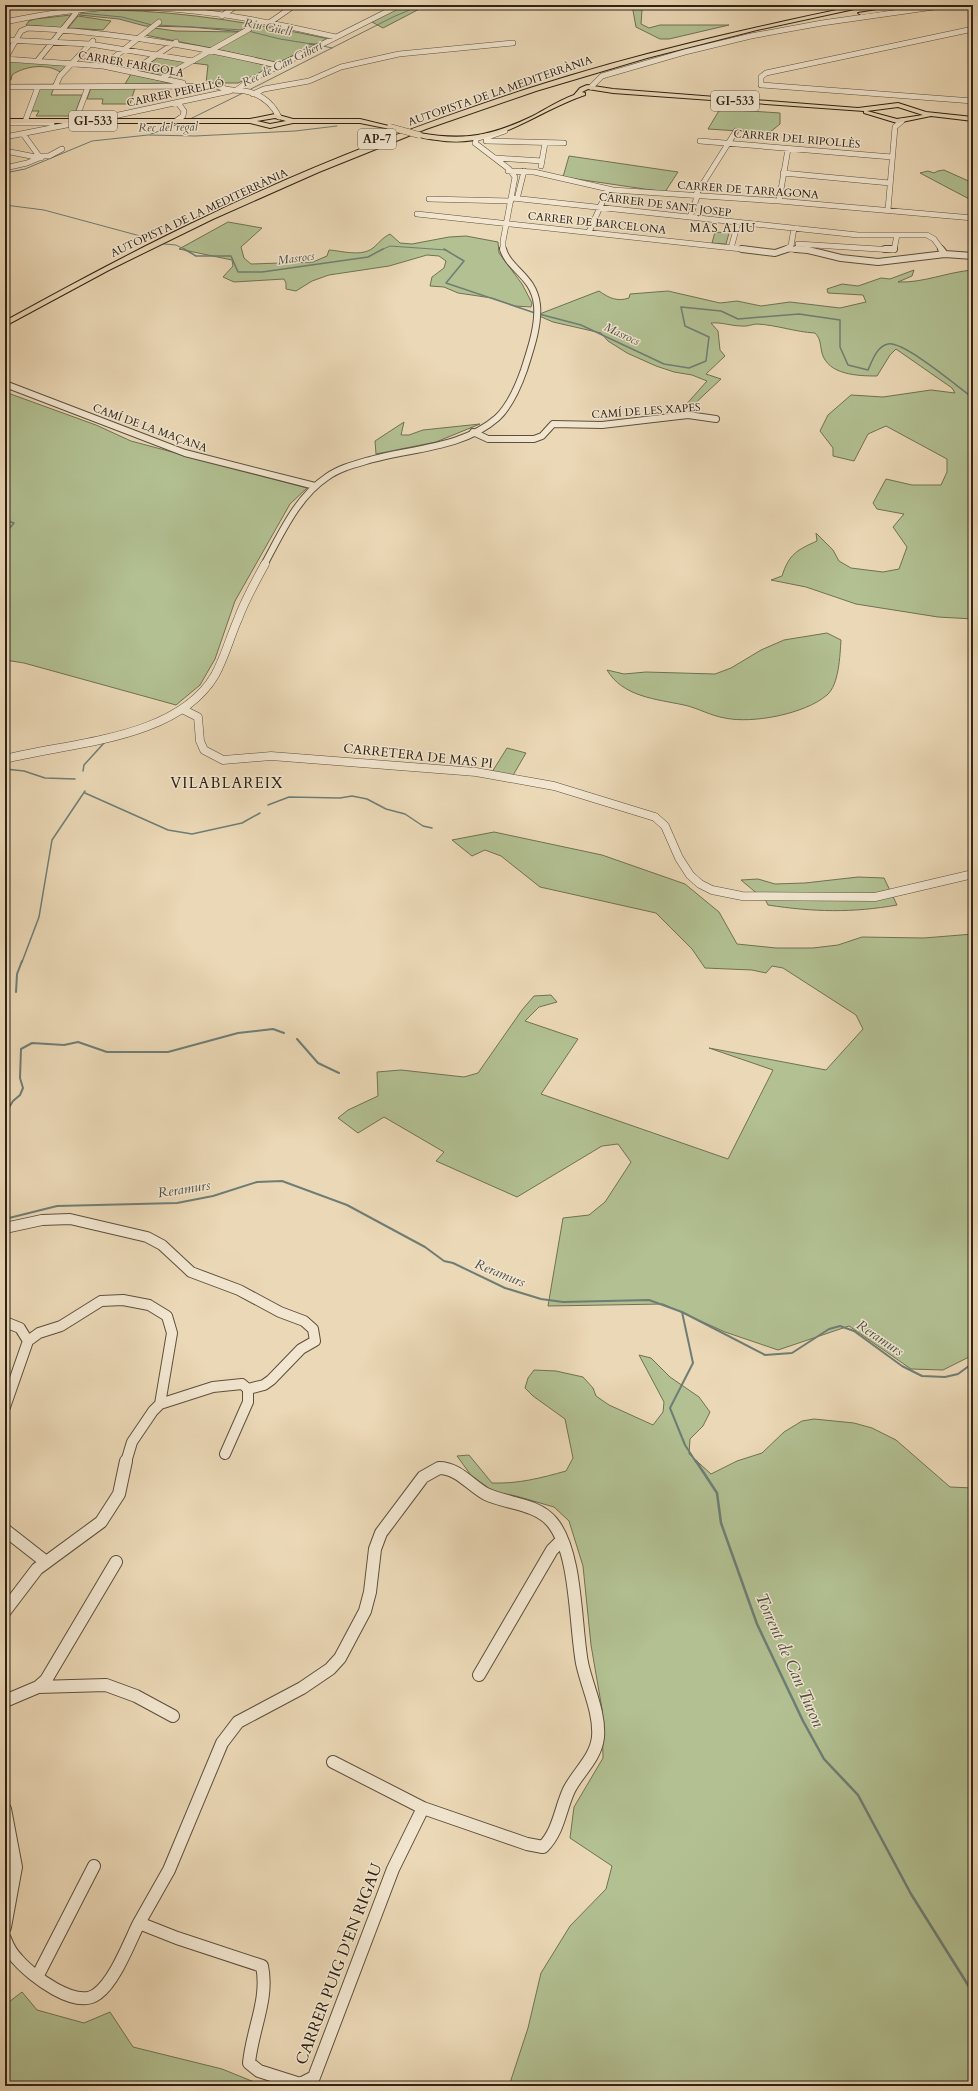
<svg xmlns="http://www.w3.org/2000/svg" width="978" height="2091" font-family="Cardo,serif">
  <rect width="100%" height="100%" fill="#ebd8b6"/>
  <filter id="stains"><feTurbulence type="fractalNoise" baseFrequency=".005" numOctaves="4"/><feColorMatrix values="0 0 0 0 .2 0 0 0 0 .09 0 0 0 0 .02 0 0 0 .5 -.17"/></filter>
  <radialGradient id="worn" r=".72"><stop offset=".6" stop-color="#630" stop-opacity="0"/><stop offset="1" stop-color="#630" stop-opacity=".3"/></radialGradient>
  <path fill="#b2c092" stroke="#707154" d="M403 5H427L383 28 372 22Z
    M632 5H647L642 10 641 24 649 28 660 25H729L669 39H660L636 27Z
    M115 10C188 12 259 24 329 39L318 44H309L316 45 277 63 216 49 244 32 190 27 145 26 119 19 79 15 85 11Z
    M71 15 62 28 26 25 29 21 35 19Z
    M78 16 111 21 103 30 68 28Z
    M154 28 176 31 239 32 211 48 145 35Z
    M212 52 273 67 238 83H206L208 65 192 63Z
    M161 55 188 61 162 76 139 71Z
    M11 61 67 65 60 72C47 63 24 66 12 75L11 80H5V66Z
    M131 74 171 83 125 84Z
    M40 88H54L51 95H82L74 116H36L39 111H31Z
    M91 88H135L130 104H102L103 99H87Z
    M720 109 780 113V124L769 133 708 129Z
    M569 156 678 172 665 192 563 177Z
    M944 170 973 183V201L920 173 928 171 934 173 938 171Z
    M228 222 262 228 241 247 244 258 251 264 313 262 327 256 329 250C343 251 361 257 373 248 379 243 382 238 390 234L400 243 412 244 449 237 466 236 498 242 499 253 522 284 532 303 531 307 515 306 492 298 458 293 444 287 430 286 432 277 444 268 446 261 439 256 427 255 389 266 329 275 312 281 296 291 286 289V283L284 279 234 282 223 277 233 266 232 260 179 249Z
    M715 232 729 233 726 244 712 243Z
    M914 270 912 276 898 282C924 283 947 272 973 270V619L938 617 856 604 806 587 771 580 782 576C789 554 797 550 817 541L816 533 833 550 839 561 851 568 883 572 899 569 907 547 893 527 904 514 877 509 873 503 886 479 912 485H941L947 472V459L886 426 868 434 854 461 833 456V448L820 431 828 415 851 395 883 397 931 390 955 393 952 388 896 349 890 355 877 376C858 376 828 375 822 353 820 345 821 339 815 333 795 332 777 325 757 324 752 324 747 327 742 326 731 326 722 322 711 323L718 331 720 350 725 356 706 374 721 379 691 407H684L707 381 692 375 674 372 656 366 627 353 608 341 601 333 553 322 537 315 599 291C609 298 617 302 629 298L630 294 668 291 720 303 737 301 761 306 790 302 840 308 866 302 863 295 828 293 827 289 842 284 858 286 881 278 890 279Z
    M5 392 96 425 131 441 307 488 290 504 235 601 215 659 200 685 176 705 24 663 5 660Z
    M404 422 401 435H409L423 430 480 424 436 442 376 454 375 441Z
    M827 633 841 640C840 655 839 685 827 695 805 714 752 724 725 718 711 716 698 708 684 705 656 699 623 697 607 670L624 674 646 672 715 674 731 668 761 650 784 640Z
    M507 748 526 753 512 777 492 772Z
    M494 832 602 855 685 884 719 912 737 944 776 948H813L838 945 862 937 924 938 973 934V1355L943 1370 911 1369 849 1326 778 1350 725 1332 663 1304 548 1306 563 1218 589 1215 605 1202 631 1162 618 1144 602 1146 517 1197 436 1161 444 1152 384 1117 358 1133 338 1118 348 1110 378 1096 377 1072 401 1070 464 1077 478 1073 522 1010 534 996 551 995 557 1002 539 1007 525 1021 578 1039 541 1094 728 1159 773 1070 709 1048 826 1070 863 1029 856 1015 783 968 772 966 766 973 752 970 705 968 692 949 656 913 540 887 501 856 485 850 472 856 452 840Z
    M858 877 884 878 897 905C852 913 813 912 768 905L766 901 741 880 758 879 775 884 805 883Z
    M639 1355 651 1358 670 1377 699 1397 710 1412 703 1426 690 1439 689 1454 711 1474 737 1461 762 1453 784 1432 802 1421 814 1419 854 1423 872 1428 896 1440 950 1487 973 1488V2086H509L528 2028 541 1973 570 1926 606 1889 612 1866 570 1838 574 1807 603 1758 602 1709 591 1645 583 1566 569 1521 554 1507 516 1496 494 1492 473 1478 457 1456 469 1455 492 1483C518 1484 541 1478 566 1471L573 1458 565 1419 533 1396 525 1388 528 1378 534 1370 556 1371 583 1377 593 1388 596 1396 609 1405 653 1425 663 1412 664 1402Z
    M22 1992 37 2010 84 2023 110 2012 133 2047 222 2069 264 2086H5V2005Z"/>
  <g fill="none" stroke-linecap="round" stroke-linejoin="round">
    <path stroke="#6e7d75" stroke-width="1" d="M68 5 71 9
      M81 13 122 17 152 25
      M157 25 244 30
      M248 31 280 39 318 45
      M323 46 332 48
      M247 91 393 17 421 5
      M188 120 243 93
      M151 134 184 122
      M5 173 25 169 92 141 148 135 195 136 295 131 337 126
      M5 205 44 210 144 237
      M164 244 176 245 186 250
      M381 250 390 246 446 250"/>
    <path stroke="#6e7d75" stroke-width="1.5" d="M184 249 196 256H231L238 272H262L368 257 383 249
      M444 249 464 261 446 283 535 313
      M539 314 581 325 664 364 689 368 706 361 709 337 685 326 681 307 721 311 738 319 799 314 840 320V347L848 365 868 370C872 361 877 346 888 344 904 341 958 387 973 398
      M5 520 14 523 5 534
      M5 769 24 771 45 778 75 779
      M83 771 84 765 104 743
      M85 793 168 830 192 834 242 823 260 813
      M268 805 289 797 340 798 352 796 367 799 386 809 405 814 423 826 432 828
      M22 962 39 917 52 840 85 791"/>
    <path stroke="#6e7d75" stroke-width="2" d="M16 992 17 974 22 961
      M297 1039 318 1063 339 1073
      M5 1114 13 1101 20 1095 23 1088 20 1078 21 1049 32 1043 64 1045 78 1042 107 1052H168L238 1033 273 1029 284 1033
      M5 1219 57 1206 177 1203 213 1196 257 1182 282 1181 347 1205 425 1247 444 1261 453 1263 505 1288 541 1299 563 1302 649 1300 682 1312 765 1355 792 1353 829 1329 840 1326 854 1331 902 1366 922 1376 945 1377 958 1374 973 1363
      M682 1312 693 1363 670 1408 685 1445 696 1462"/>
    <path stroke="#6e7d75" stroke-width="2.5" d="M696 1461 717 1493 721 1523 757 1624 803 1721 824 1759 858 1795 911 1894 973 1993"/>
    <defs>
      <path id="minor-far4" d="M222 16 237 5
        M5 22C43 14 81 8 119 7 193 6 265 21 336 37
        M269 23 295 5
        M973 29 766 73 761 77V85L973 101
        M5 40 90 44 193 61
        M5 59 21 31 28 28C114 32 197 46 280 66
        M5 59 103 66 183 83
        M38 60 76 13
        M103 66 159 22
        M133 71 176 42
        M162 78 249 29
        M5 87 217 86C230 92 233 89 245 91 261 94 272 103 279 117
        M55 87 60 76 93 41
        M591 87 602 76 685 52 751 36 822 23 948 5
        M237 90 247 82 400 5
        M253 94 264 89 309 81 341 67 399 54 513 43
        M26 119 38 87
        M76 119 88 87
        M100 119 230 91
        M176 121 183 116 184 111 178 103
        M5 123H52
        M23 134 39 156
        M487 136 477 138 475 143 509 169 515 177 503 241V250
        M5 137 87 121
        M488 137 505 131
        M486 141 564 143
        M700 141 892 157
        M5 151 41 158
        M39 156H49L62 149
        M496 158 542 161
        M541 166 545 143
        M5 168 27 163 44 156
        M508 171 534 172 613 190 779 201 973 218
        M783 173 890 183
        M518 195 524 171
        M512 198 858 235H927L934 239 942 250
        M429 199 511 201
        M779 201 788 149
        M888 210 895 127 902 121
        M417 214 751 250
        M690 217 697 197 695 196 736 131
        M589 232 608 189
        M798 244 894 250 897 235
        M731 248 738 223
        M787 249 810 250
        M784 250 791 246 794 228"/>
      <path id="minor-far3" d="M742 249 775 253 787 249
        M796 249 808 250 841 258 878 262 945 254
        M885 249H894
        M941 249 945 254 973 256
        M5 384 185 453 315 486
        M473 432 488 439H534L542 436 553 424 602 425 688 415 716 419
        M264 565C281 534 297 497 327 477 338 469 352 465 366 461 409 448 462 449 497 418 510 406 518 387 524 370 530 351 539 326 537 305 534 276 509 270 503 249"/>
      <path id="minor-far2" d="M182 709 198 717 200 741 204 750 223 760 271 756 476 772 554 786 655 817 665 826 679 858 690 875 700 884 712 890 742 896 875 897 973 874
        M5 759C71 742 177 740 215 675 225 657 230 637 238 619 245 600 255 582 265 564"/>
      <path id="minor-far1" d="M5 1228 42 1220 70 1219 147 1237 162 1245 191 1272 239 1290 280 1312 304 1321 313 1329 315 1341 301 1349 271 1380 264 1385 248 1389 242 1384 213 1387 160 1404 153 1411 132 1442 126 1462
        M5 1322 20 1328 28 1341
        M5 1407 28 1341 39 1333 61 1326 101 1301 123 1300 149 1305 167 1316 172 1333 160 1404
        M225 1454 248 1402V1389"/>
      <path id="minor" d="M439 1468C458 1468 470 1485 486 1494 507 1504 536 1503 552 1522 577 1552 575 1625 582 1663 587 1687 600 1712 598 1737 596 1758 578 1772 569 1790 560 1809 559 1831 543 1847L527 1844 423 1808 393 1869 314 2077 300 2084 259 2071 249 2063C252 2030 269 1999 262 1966L177 1938 139 1923 169 1870 222 1743 238 1722 302 1688 330 1669 340 1658 365 1611 370 1592 375 1549 381 1533 423 1477Z
        M5 1530 46 1562
        M5 1611 37 1569 101 1522 119 1494 126 1461
        M479 1675 552 1550 562 1540
        M38 1687 106 1685 136 1696 173 1716
        M5 1701 38 1687 46 1680 116 1562
        M333 1762 423 1808
        M5 1809 16 1867 5 1927
        M5 1939C8 1947 12 1954 18 1960 32 1976 76 2010 97 1994 115 1981 129 1943 139 1923
        M37 1977 94 1866"/>
      <path id="major" d="M587 85 613 89 858 108 898 103 926 112 973 117V121L931 116 897 123 864 113V111L613 93 588 89 582 92 585 93V95C534 112 496 150 437 140 430 139 421 139 416 135L419 133C465 141 491 136 533 116 546 109 560 100 574 95L580 88ZM898 107 923 115 897 119 867 111Z
        M275 114 293 119H360L393 127 390 129 360 123H293L270 128 250 123H5V119H250ZM275 118 286 121 270 124 257 121Z"/>
      <path id="highway" d="M861 5H873L757 30 647 58 536 91 426 129 319 172 213 219 109 270 5 326V321C71 285 137 249 205 217 310 166 420 124 530 88 639 53 749 28 861 5Z
        M908 5H925L861 15 858 13Z"/>
    </defs>
    <use href="#minor-far4" stroke="#5c503d" stroke-width="6"/>
    <use href="#minor-far3" stroke="#5c503d" stroke-width="8"/>
    <use href="#minor-far2" stroke="#5c503d" stroke-width="9"/>
    <use href="#minor-far1" stroke="#5c503d" stroke-width="12"/>
    <use href="#minor" stroke="#5c503d" stroke-width="14"/>
    <use href="#major" stroke="#2d2215" stroke-width="2"/>
    <use href="#highway" stroke="#2d2215" stroke-width="2"/>
    <use href="#minor-far4" stroke="#f2e6d0" stroke-width="5"/>
    <use href="#minor-far3" stroke="#f2e6d0" stroke-width="6"/>
    <use href="#minor-far2" stroke="#f2e6d0" stroke-width="8"/>
    <use href="#minor-far1" stroke="#f2e6d0" stroke-width="10"/>
    <use href="#minor" stroke="#f2e6d0" stroke-width="12"/>
    <use href="#major" fill="#ebd8b6" fill-rule="evenodd"/>
    <use href="#highway" fill="#ebd8b6" fill-rule="evenodd"/>
    <defs>
      <path id="major-bridge" d="M390 127 419 135"/>
    </defs>
    <use href="#major-bridge" stroke="#2d2215" stroke-width="7" stroke-linecap="butt"/>
    <use href="#major-bridge" stroke="#ebd8b6" stroke-width="6"/>
  </g>
  <g text-anchor="middle" dominant-baseline="central" stroke-width="3" stroke-linejoin="round" paint-order="stroke">
    <g font-size="11" fill="#2d2215" stroke="#f2e6d0">
      <text transform="translate(131 64) rotate(10)">CARRER FARIGOLA</text>
      <text transform="translate(500 91) rotate(-19)">AUTOPISTA DE LA MEDITERRÀNIA</text>
      <text transform="translate(175 93) rotate(-12)">CARRER PERELLÓ</text>
      <text transform="translate(797 139) rotate(5)">CARRER DEL RIPOLLÈS</text>
      <text transform="translate(748 190) rotate(4)">CARRER DE TARRAGONA</text>
      <text transform="translate(665 205) rotate(7)">CARRER DE SANT JOSEP</text>
      <text transform="translate(199 213) rotate(-25)">AUTOPISTA DE LA MEDITERRÀNIA</text>
      <text transform="translate(597 223) rotate(6)">CARRER DE BARCELONA</text>
      <text transform="translate(646 411) rotate(-4)">CAMÍ DE LES XAPES</text>
      <text transform="translate(150 428) rotate(20)">CAMÍ DE LA MAÇANA</text>
    </g>
    <g font-size="12" font-style="italic" fill="#4d4f45" stroke="#f2e6d0">
      <text transform="translate(268 27) rotate(11)">Riu Güell</text>
      <text transform="translate(282 64) rotate(-26)">Rec de Can Gibert</text>
      <text transform="translate(168 127) rotate(-1)">Rec del regal</text>
      <text transform="translate(296 258) rotate(-8)">Masrocs</text>
      <text transform="translate(622 334) rotate(25)">Masrocs</text>
    </g>
    <g fill="#f2e6d0" stroke="#685d4d" stroke-width="1">
      <rect x="711" y="91" width="48" height="20" rx="3"/>
      <rect x="69" y="111" width="48" height="20" rx="3"/>
      <rect x="358" y="129" width="38" height="20" rx="3"/>
    </g>
    <g font-size="12" font-weight="bold" fill="#2d2215">
      <text x="735" y="101">GI-533</text>
      <text x="93" y="121">GI-533</text>
      <text x="377" y="139">AP-7</text>
    </g>
    <g font-size="12" letter-spacing="1" fill="#2d2215" stroke="#f2e6d0">
      <text x="723" y="228">MAS ALIU</text>
    </g>
    <g font-size="13" fill="#2d2215" stroke="#f2e6d0">
      <text transform="translate(418 756) rotate(6)">CARRETERA DE MAS PI</text>
    </g>
    <g font-size="14" font-style="italic" fill="#4d4f45" stroke="#f2e6d0">
      <text transform="translate(184 1189) rotate(-9)">Reramurs</text>
      <text transform="translate(500 1273) rotate(22)">Reramurs</text>
      <text transform="translate(880 1338) rotate(34)">Reramurs</text>
    </g>
    <g font-size="15" letter-spacing="1" fill="#2d2215" stroke="#f2e6d0">
      <text x="227" y="783">VILABLAREIX</text>
    </g>
    <g font-size="16" fill="#2d2215" stroke="#f2e6d0">
      <text transform="translate(339 1964) rotate(-69)">CARRER PUIG D'EN RIGAU</text>
    </g>
    <g font-size="17" font-style="italic" fill="#4d4f45" stroke="#f2e6d0">
      <text transform="translate(790 1660) rotate(66)">Torrent de Can Turon</text>
    </g>
  </g>
  <rect width="978" height="2091" fill="none" stroke="#ebd8b6" stroke-width="20"/>
  <rect x="6" y="6" width="966" height="2079" fill="none" stroke="#2d2215" stroke-width="2"/>
  <rect x="10" y="10" width="958" height="2071" fill="none" stroke="#2d2215"/>
  <rect width="100%" height="100%" filter="url(#stains)"/>
  <rect width="100%" height="100%" fill="url(#worn)"/>
</svg>
